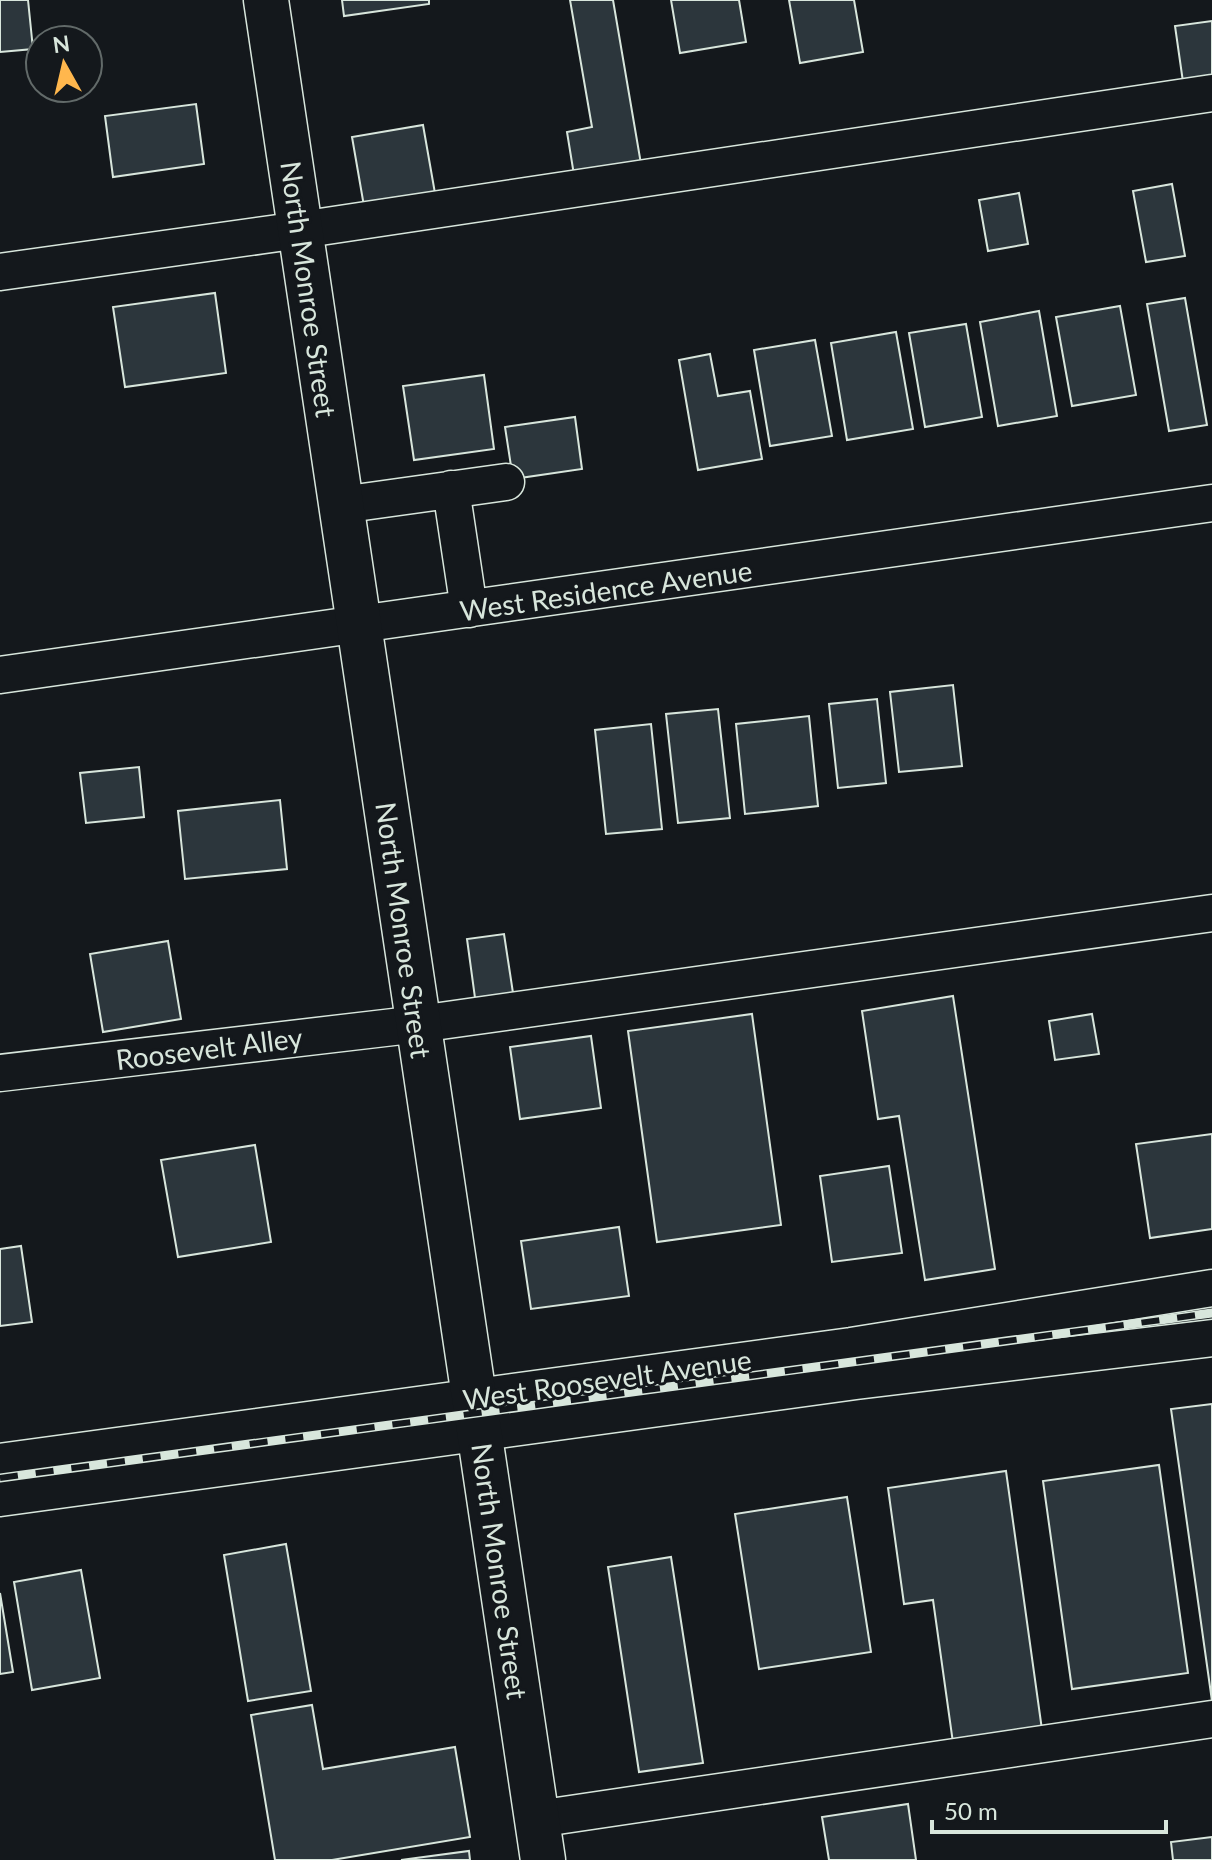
<svg xmlns="http://www.w3.org/2000/svg" width="1212" height="1860" font-family="Lato,sans-serif">
  <rect width="100%" height="100%" fill="#14181c"/>
  <path fill="#2c363c" stroke="#d8e6dc" stroke-width="2" d="M0 0H28L33 49 0 52Z
    M342 0H429V4L344 16Z
    M570 0H613L641 164 574 175 567 132 592 127Z
    M671 0H739L746 42 680 53Z
    M789 0H854L863 52 800 63Z
    M1212 21V85L1184 89 1175 26Z
    M196 104 204 164 113 177 105 116Z
    M423 125 436 199 365 212 352 137Z
    M1172 184 1185 256 1146 262 1133 191Z
    M1019 193 1028 244 988 251 979 200Z
    M215 293 226 373 125 387 113 307Z
    M1185 298 1207 425 1169 431 1147 304Z
    M1120 306 1136 395 1072 406 1056 317Z
    M1039 311 1057 416 998 426 980 322Z
    M966 324 982 417 925 427 909 333Z
    M896 332 913 429 847 440 831 343Z
    M815 340 832 436 770 446 754 350Z
    M710 354 718 396 750 391 762 459 698 470 679 360Z
    M484 375 494 449 414 460 403 386Z
    M575 417 582 469 513 479 505 427Z
    M953 685 962 766 899 772 890 692Z
    M877 699 886 783 838 788 829 704Z
    M718 709 730 818 678 823 666 714Z
    M809 716 818 806 745 814 736 724Z
    M651 724 662 829 606 834 595 730Z
    M139 767 144 817 86 823 80 773Z
    M280 800 287 869 185 879 178 811Z
    M504 934 513 993 475 998 467 939Z
    M168 941 181 1019 103 1032 90 954Z
    M953 996 995 1269 925 1280 899 1116 878 1119 862 1011Z
    M752 1014 781 1225 657 1242 628 1031Z
    M1092 1014 1099 1054 1055 1060 1049 1021Z
    M591 1036 601 1108 520 1119 510 1047Z
    M1212 1134V1229L1150 1238 1136 1144Z
    M255 1145 271 1242 178 1257 161 1160Z
    M889 1166 902 1253 832 1262 820 1176Z
    M619 1227 629 1296 531 1309 521 1241Z
    M21 1246 32 1322 0 1326V1249Z
    M1212 1404V1701L1171 1409Z
    M1159 1465 1188 1673 1072 1689 1043 1481Z
    M1006 1471 1043 1737 954 1750 933 1600 904 1604 888 1488Z
    M847 1497 871 1652 759 1669 735 1514Z
    M286 1544 311 1691 248 1701 224 1555Z
    M671 1557 703 1763 639 1772 608 1567Z
    M81 1570 100 1678 32 1690 14 1582Z
    M0 1593 13 1672 0 1674Z
    M312 1705 323 1769 455 1747 470 1837 332 1860H275L251 1715Z
    M908 1804 916 1860H829L822 1817Z
    M1212 1837V1860H1173L1171 1842Z
    M469 1851 470 1860H401Z"/>
  <g fill="none" stroke-linecap="round" stroke-linejoin="round">
    <defs>
      <path id="minor" d="M0 272 300 230 1212 93
        M451 489 469 609
        M341 505 506 482
        M0 675 1212 503
        M0 1073 419 1024 1212 913
        M0 1462 851 1346 1212 1288
        M0 1498 856 1381 1212 1338
        M537 1819 1212 1719"/>
      <path id="major" d="M266 0 543 1860"/>
    </defs>
    <use href="#minor" stroke="#d8e6dc" stroke-width="39"/>
    <use href="#major" stroke="#d8e6dc" stroke-width="47"/>
    <use href="#minor" stroke="#14181c" stroke-width="36"/>
    <use href="#major" stroke="#14181c" stroke-width="44"/>
    <defs>
      <path id="rail" d="M0 1478 1212 1313"/>
    </defs>
    <use href="#rail" stroke="#d8e6dc" stroke-width="9"/>
    <use href="#rail" stroke="#14181c" stroke-width="6" stroke-dasharray="18" stroke-linecap="butt"/>
  </g>
  <g text-anchor="middle" dominant-baseline="central" stroke-width="6" stroke-linejoin="round" paint-order="stroke">
    <g font-size="28" fill="#d8e6dc" stroke="#14181c">
      <text transform="translate(309 289) rotate(82)">North Monroe Street</text>
      <text transform="translate(606 590) rotate(-8)">West Residence Avenue</text>
      <text transform="translate(404 930) rotate(82)">North Monroe Street</text>
      <text transform="translate(209 1048) rotate(-7)">Roosevelt Alley</text>
      <text transform="translate(607 1379) rotate(-8)">West Roosevelt Avenue</text>
      <text transform="translate(500 1571) rotate(82)">North Monroe Street</text>
    </g>
  </g>
  <g transform="translate(64 64) rotate(352)"><circle r="38" fill="#14181c" stroke="#626a69" stroke-width="2"/>
  <path d="M0-6L14 30L0 20L-14 30Z" fill="#ffb74d"/>
  <text y="-12" font-size="22" font-weight="bold" text-anchor="middle" fill="#d8e6dc">N</text>
  </g>
  <path d="M932 1820v12h234v-12" fill="none" stroke="#d8e6dc" stroke-width="4"/>
  <text x="944" y="1820" font-size="24" fill="#d8e6dc" stroke="#14181c" stroke-width="6" paint-order="stroke">50 m</text>
</svg>
